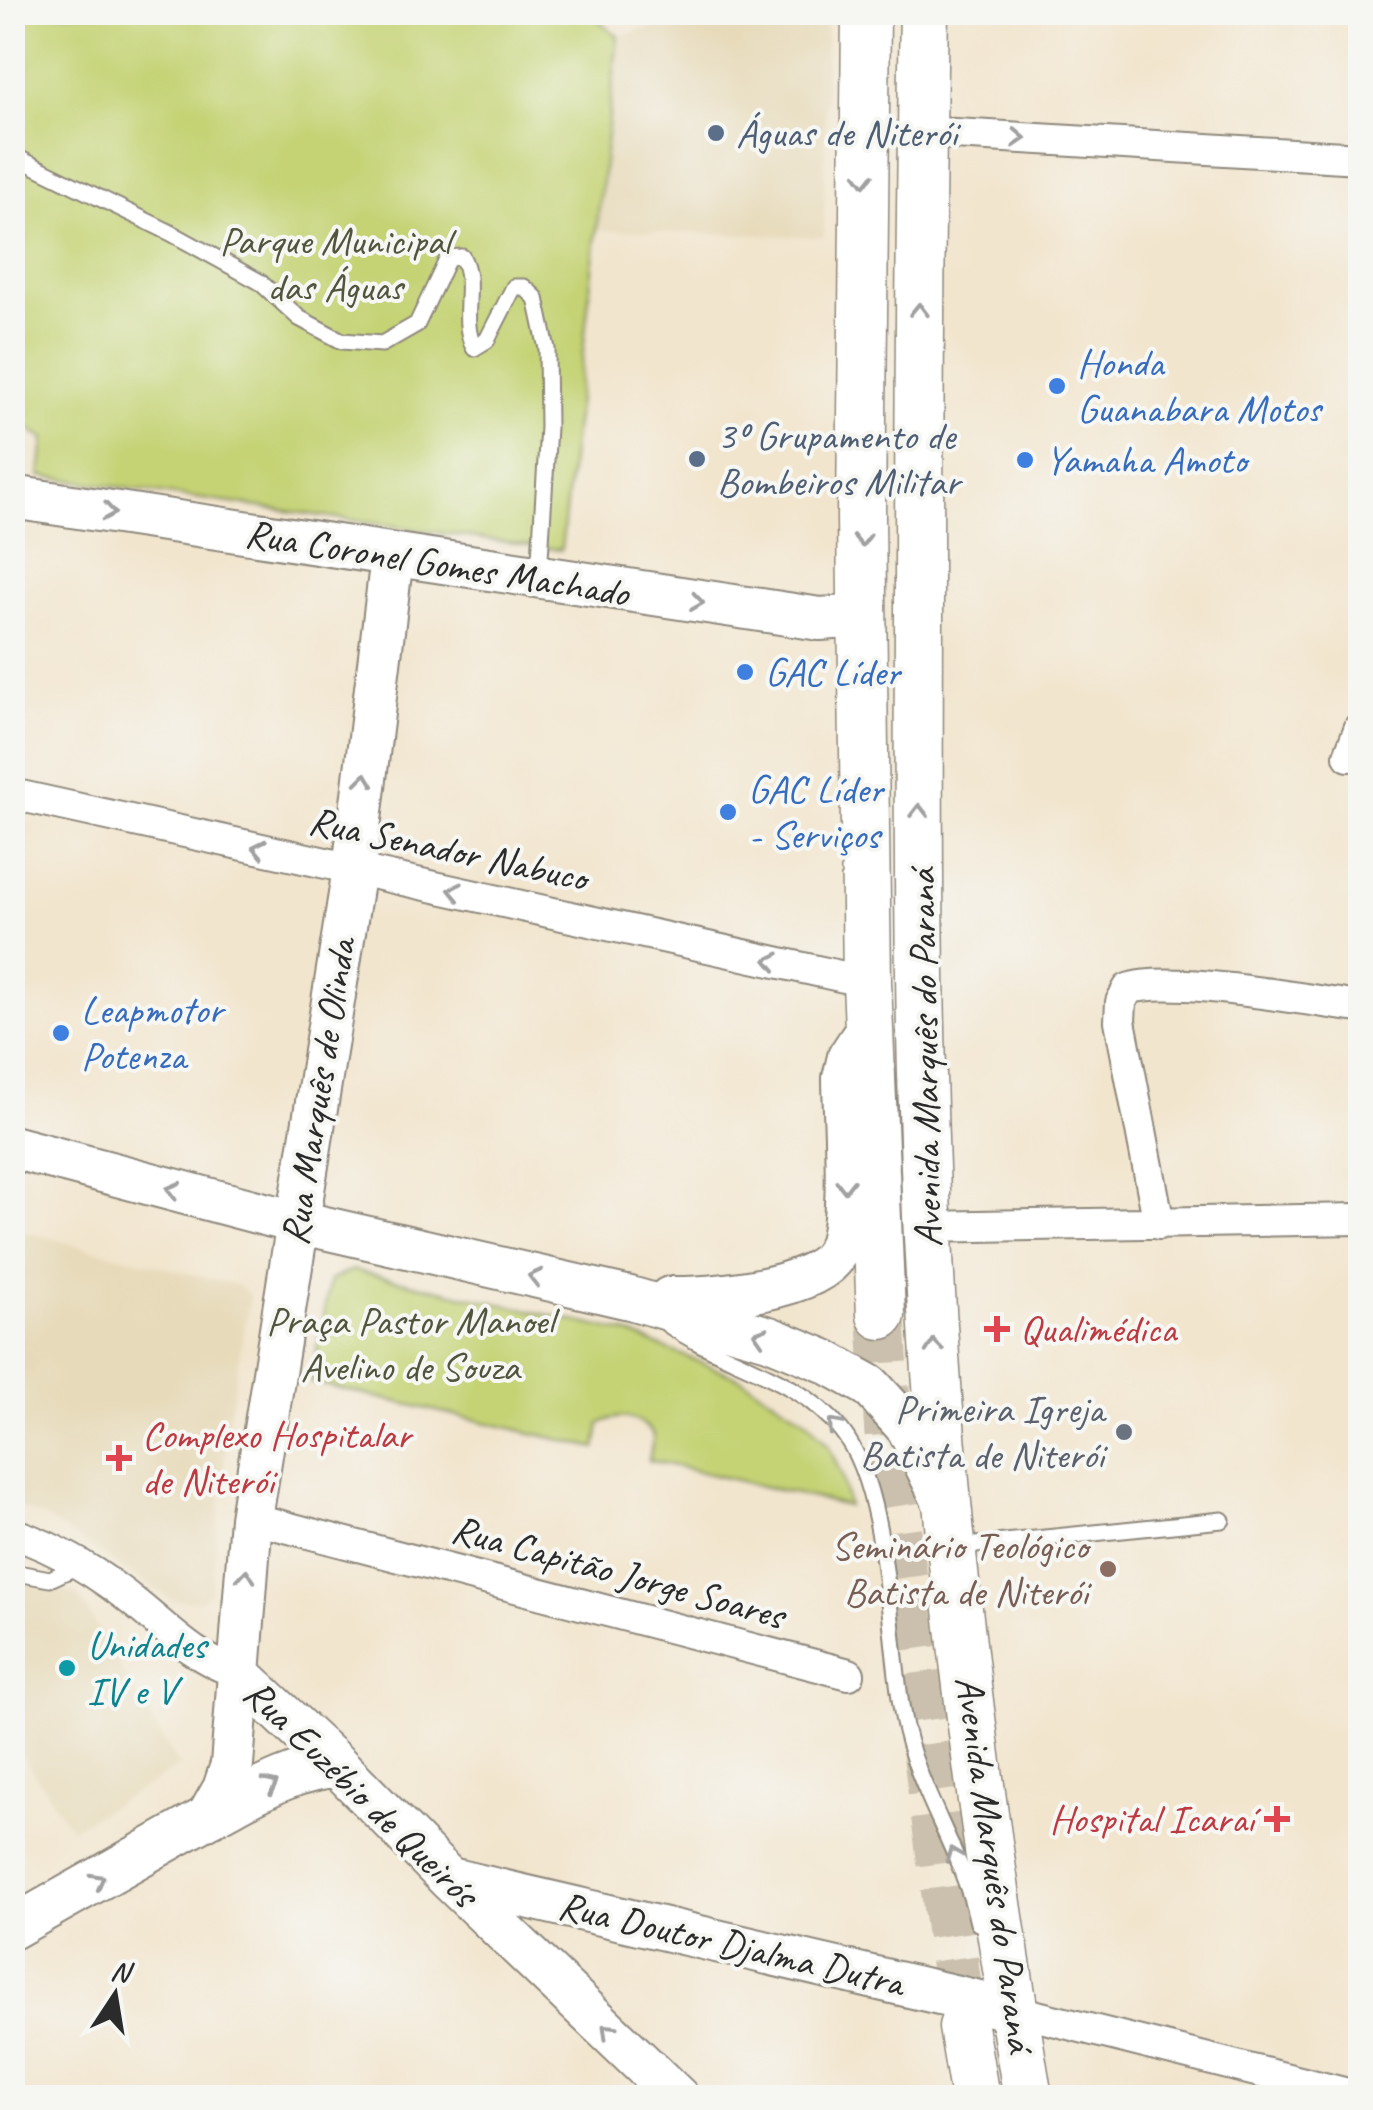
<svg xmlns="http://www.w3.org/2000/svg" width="1373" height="2110" font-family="Caveat,sans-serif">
  <rect width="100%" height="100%" fill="#f6f6f2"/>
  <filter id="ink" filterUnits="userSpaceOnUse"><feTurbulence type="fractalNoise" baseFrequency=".01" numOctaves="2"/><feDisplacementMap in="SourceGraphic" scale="20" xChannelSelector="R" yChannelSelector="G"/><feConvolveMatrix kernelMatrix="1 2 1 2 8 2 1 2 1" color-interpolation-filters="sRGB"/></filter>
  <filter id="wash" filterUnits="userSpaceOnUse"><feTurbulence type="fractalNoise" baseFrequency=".0048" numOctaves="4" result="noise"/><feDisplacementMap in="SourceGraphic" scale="40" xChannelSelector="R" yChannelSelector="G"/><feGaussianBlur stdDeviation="2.25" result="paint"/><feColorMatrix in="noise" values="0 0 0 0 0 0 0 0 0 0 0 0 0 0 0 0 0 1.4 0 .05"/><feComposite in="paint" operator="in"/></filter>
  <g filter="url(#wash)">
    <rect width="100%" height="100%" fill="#f2e5ce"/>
    <path fill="#e7daba" d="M659 13H826L824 237 596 230 618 36 657 26Z
      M13 1229 239 1286 250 1296 230 1411 210 1592 199 1601 172 1600 44 1517 13 1505Z
      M13 1579 78 1595 179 1767 71 1829 13 1741Z"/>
    <path fill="#c5d375" stroke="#787f50" stroke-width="2.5" d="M589 12 618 36 561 550 40 476 44 438 13 420 12 13Z
      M353 1270 627 1333 740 1378 805 1419 828 1445 842 1476 848 1506 649 1460 654 1435C639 1417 621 1412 600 1424L596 1448 311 1382 330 1280Z"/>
  </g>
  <g filter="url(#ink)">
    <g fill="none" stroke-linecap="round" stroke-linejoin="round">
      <path stroke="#cac0ad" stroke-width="48" stroke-dasharray="48 24" stroke-linecap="butt" d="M881 1315 892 1491 963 2027"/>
      <defs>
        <path id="lane" d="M12 155 171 233 260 282 299 318 342 341 382 344 417 324 448 258 462 257C477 285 459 317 474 348L487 340 514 287H524L536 298 547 349 548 427 539 575
          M667 1324C724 1364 795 1374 841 1430 890 1491 888 1638 903 1717 916 1789 963 1852 978 1923
          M956 1547 1222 1520
          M12 1572 50 1579 80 1565"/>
        <path id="street" d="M921 132 1360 158
          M1349 756 1360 727
          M12 794 867 982
          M1159 1224 1120 1021 1121 1002 1128 989C1170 974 1310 1001 1360 1007
          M927 1227 1360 1219
          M251 1518 849 1674
          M12 1533C59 1549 103 1576 141 1608 175 1636 195 1658 238 1673
          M1013 2010 1360 2097"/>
        <path id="secondary" d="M12 497 820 619 863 616
          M12 1147 268 1215 630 1298 769 1338 825 1361 870 1386 908 1428 942 1498
          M670 1298C709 1299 815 1290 836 1254 854 1224 844 1116 844 1078L849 1057 870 1025
          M238 1673 338 1766 449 1879 678 2098
          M208 1817C249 1796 291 1768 338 1766
          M450 1879 1013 2010
          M12 1928 208 1817 224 1789 232 1765 251 1518 354 869 392 557"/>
        <path id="primary" d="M866 12 861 518 867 982 881 1315
          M924 12C920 216 919 419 919 622 918 857 918 1092 933 1326 949 1584 985 1842 1028 2098
          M963 2027 975 2098"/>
      </defs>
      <use href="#lane" stroke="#8e887c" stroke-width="19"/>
      <use href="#street" stroke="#8e887c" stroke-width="34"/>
      <use href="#secondary" stroke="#8e887c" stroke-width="46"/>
      <use href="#primary" stroke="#8e887c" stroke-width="51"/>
      <use href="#lane" stroke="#fff" stroke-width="15"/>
      <use href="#street" stroke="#fff" stroke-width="30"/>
      <use href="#secondary" stroke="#fff" stroke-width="42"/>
      <use href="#primary" stroke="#fff" stroke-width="48"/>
    </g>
    <defs><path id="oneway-chevron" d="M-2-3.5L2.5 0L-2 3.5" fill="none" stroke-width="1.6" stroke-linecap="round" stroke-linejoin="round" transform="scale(2.5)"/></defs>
    <g stroke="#a0a0a0">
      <use href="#oneway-chevron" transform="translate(1019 138) rotate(3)"/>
      <use href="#oneway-chevron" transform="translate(864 180) rotate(91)"/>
      <use href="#oneway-chevron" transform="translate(919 310) rotate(-89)"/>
      <use href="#oneway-chevron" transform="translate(109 512) rotate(9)"/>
      <use href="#oneway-chevron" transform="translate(862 540) rotate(89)"/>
      <use href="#oneway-chevron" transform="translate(697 602) rotate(8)"/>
      <use href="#oneway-chevron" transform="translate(365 780) rotate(-83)"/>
      <use href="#oneway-chevron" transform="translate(919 811) rotate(-90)"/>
      <use href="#oneway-chevron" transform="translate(259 848) rotate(-168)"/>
      <use href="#oneway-chevron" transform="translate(455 891) rotate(-168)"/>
      <use href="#oneway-chevron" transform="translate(772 961) rotate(-168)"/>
      <use href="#oneway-chevron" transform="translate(845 1186) rotate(90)"/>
      <use href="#oneway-chevron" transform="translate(173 1190) rotate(-165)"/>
      <use href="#oneway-chevron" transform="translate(535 1277) rotate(-167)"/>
      <use href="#oneway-chevron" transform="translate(760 1335) rotate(-163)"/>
      <use href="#oneway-chevron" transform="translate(934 1346) rotate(-95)"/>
      <use href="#oneway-chevron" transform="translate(834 1425) rotate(-132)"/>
      <use href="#oneway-chevron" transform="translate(246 1576) rotate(-85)"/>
      <use href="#oneway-chevron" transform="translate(271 1785) rotate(-26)"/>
      <use href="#oneway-chevron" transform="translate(953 1854) rotate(-112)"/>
      <use href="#oneway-chevron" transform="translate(98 1880) rotate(-29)"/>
      <use href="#oneway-chevron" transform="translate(608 2030) rotate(-136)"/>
    </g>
  </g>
  <g fill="#5c6f8a" stroke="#f6f6f2" stroke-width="4">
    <circle cx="716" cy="133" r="10"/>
    <circle cx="697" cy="459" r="10"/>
  </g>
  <g fill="#3f7fe0" stroke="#f6f6f2" stroke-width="4">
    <circle cx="1057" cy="386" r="10"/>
    <circle cx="1025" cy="460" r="10"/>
    <circle cx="745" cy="672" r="10"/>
    <circle cx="728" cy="812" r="10"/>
    <circle cx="61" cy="1033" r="10"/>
  </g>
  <g fill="#e0444e" stroke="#f6f6f2" stroke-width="4">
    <path d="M992 1314h10v10h10v10h-10v10h-10v-10h-10v-10h10z"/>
    <path d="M114 1443h10v10h10v10h-10v10h-10v-10h-10v-10h10z"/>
    <path d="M1272 1804h10v10h10v10h-10v10h-10v-10h-10v-10h10z"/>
  </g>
  <circle fill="#6b7280" stroke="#f6f6f2" stroke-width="4" cx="1124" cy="1432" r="10"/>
  <circle fill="#8d6e63" stroke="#f6f6f2" stroke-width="4" cx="1108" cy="1569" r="10"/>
  <circle fill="#0f9aa8" stroke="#f6f6f2" stroke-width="4" cx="67" cy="1668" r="10"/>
  <g text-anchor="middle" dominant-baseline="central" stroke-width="8" stroke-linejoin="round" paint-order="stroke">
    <g font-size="40" fill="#4e5e75" stroke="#f6f6f2" text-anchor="start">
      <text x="736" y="133">Águas de Niterói</text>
      <text x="717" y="436">3º Grupamento de<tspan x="717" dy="46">Bombeiros Militar</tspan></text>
    </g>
    <g font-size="40" fill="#52553e" stroke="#f6f6f2">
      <text x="335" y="241">Parque Municipal<tspan x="335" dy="46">das Águas</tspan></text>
      <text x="410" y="1321">Praça Pastor Manoel<tspan x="410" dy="46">Avelino de Souza</tspan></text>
    </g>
    <g font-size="40" fill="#366cbe" stroke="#f6f6f2" text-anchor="start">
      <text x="1077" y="363">Honda<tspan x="1077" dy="46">Guanabara Motos</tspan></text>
      <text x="1045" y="460">Yamaha Amoto</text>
      <text x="765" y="672">GAC Líder</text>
      <text x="748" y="789">GAC Líder<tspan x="748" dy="46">- Serviços</tspan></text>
      <text x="81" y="1010">Leapmotor<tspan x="81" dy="46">Potenza</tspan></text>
    </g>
    <g font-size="40" fill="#2b2b2b" stroke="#f6f6f2">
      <text transform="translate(437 563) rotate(9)">Rua Coronel Gomes Machado</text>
      <text transform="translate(448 849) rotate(12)">Rua Senador Nabuco</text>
      <text transform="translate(925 1058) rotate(-91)">Avenida Marquês do Paraná</text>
      <text transform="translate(318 1092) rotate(-81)">Rua Marquês de Olinda</text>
      <text transform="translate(618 1572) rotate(15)">Rua Capitão Jorge Soares</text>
      <text transform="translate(361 1793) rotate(44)">Rua Euzébio de Queirós</text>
      <text transform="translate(995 1864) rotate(82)">Avenida Marquês do Paraná</text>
      <text transform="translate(731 1944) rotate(13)">Rua Doutor Djalma Dutra</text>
    </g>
    <g font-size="40" fill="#be3a42" stroke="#f6f6f2" text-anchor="start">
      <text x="1020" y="1329">Qualimédica</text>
      <text x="142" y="1435">Complexo Hospitalar<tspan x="142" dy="46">de Niterói</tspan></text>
      <text x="1254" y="1819" text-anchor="end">Hospital Icaraí</text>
    </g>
    <g font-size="40" fill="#5b616d" stroke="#f6f6f2" text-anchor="end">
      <text x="1104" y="1409">Primeira Igreja<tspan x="1104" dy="46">Batista de Niterói</tspan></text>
    </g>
    <g font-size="40" fill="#785e54" stroke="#f6f6f2" text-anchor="end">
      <text x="1088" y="1546">Seminário Teológico<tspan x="1088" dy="46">Batista de Niterói</tspan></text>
    </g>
    <g font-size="40" fill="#0d838f" stroke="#f6f6f2" text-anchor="start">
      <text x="87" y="1645">Unidades<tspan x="87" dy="46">IV e V</tspan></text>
    </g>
  </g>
  <rect width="1373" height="2110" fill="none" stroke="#f6f6f2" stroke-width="50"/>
  <g transform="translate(115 1995) rotate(12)" stroke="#f6f6f2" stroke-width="8" paint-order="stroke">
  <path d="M0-8L18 38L0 25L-18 38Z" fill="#2b2b2b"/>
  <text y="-15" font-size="28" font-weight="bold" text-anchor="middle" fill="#2b2b2b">N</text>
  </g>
</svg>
